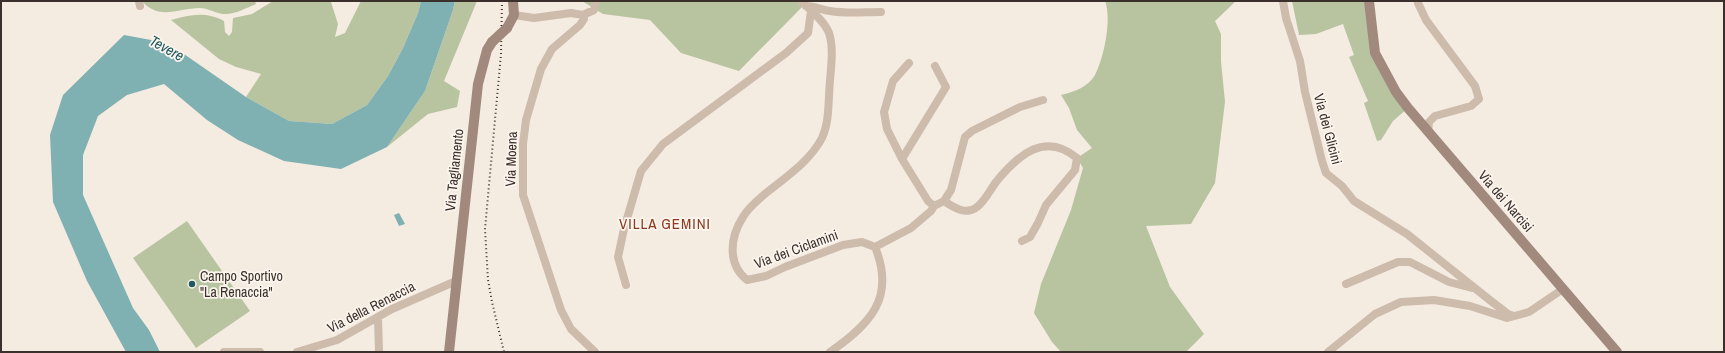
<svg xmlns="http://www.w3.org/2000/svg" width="1725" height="353" font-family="'Archivo Narrow',sans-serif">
  <rect width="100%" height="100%" fill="#f4ebe1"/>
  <path fill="#b8c4a0" d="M142 1H255L256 4C246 8 234 15 223 14 216 13 207 8 200 8 179 8 159 21 142 1Z
    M273 1 331 2 338 24 335 37 345 33 361 1H421L418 13 403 48 388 76 367 105 332 124 289 121 246 97 261 74 236 67 219 59 171 20C190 15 205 11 224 21L225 32 229 36 232 32 233 18 252 14Z
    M455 1H477L444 81 460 91 457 107 428 114 387 147 425 91 453 10Z
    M582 1H798L802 7 739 71 681 53 650 20 603 14Z
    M1105 1H1236L1215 21 1221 34V61L1225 102 1215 183 1191 224 1146 226 1170 287 1204 334 1186 352H1061L1052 342 1034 313 1041 284 1071 210 1083 168 1077 158 1092 148 1077 130 1069 108 1061 95C1074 92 1088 87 1095 75 1104 58 1112 19 1105 1Z
    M1292 1H1365L1375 53 1408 108 1393 121 1381 140 1377 141 1364 103 1368 101 1349 57 1354 55 1343 24 1316 34 1299 35Z
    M187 221 250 311 196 348 133 258Z"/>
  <path fill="#7fb0b2" d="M421 1H455L453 10 425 91 387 147 341 169 284 161 238 140 207 120 164 84 127 95 98 116 83 155V195L133 308 149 330 160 352H126L87 281 53 202 50 135 63 95 124 35 151 40 181 52 246 97 289 121 332 124 367 105 388 76 403 48 418 13Z
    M399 213 405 224 399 226 394 215Z"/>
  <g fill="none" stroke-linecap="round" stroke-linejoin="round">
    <path stroke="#cdbbac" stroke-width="8" d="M139 1 140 6
      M801 1C810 10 824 20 829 33 834 48 831 66 830 81 828 100 830 120 822 138 810 161 786 177 766 193 758 200 748 208 743 217 730 237 727 264 747 280L766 276 785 267 843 245 862 242 875 247C896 298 870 324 830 352
      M1283 1 1286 18 1300 61 1305 92 1322 161 1326 173 1342 186 1354 201 1407 234 1491 301 1508 314 1514 316
      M1418 3 1426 20 1475 86 1479 99 1471 106 1435 116 1429 122 1428 132
      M806 6C816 6 821 10 830 11 847 14 864 12 881 12
      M514 15 534 18 571 13 583 15 584 19 580 25 552 49 541 69 526 120 523 144V195L561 310 571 329 595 352
      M583 15 594 10 596 1
      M902 159 887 129 884 112 893 81 909 63
      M944 201C953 207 966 216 977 207 985 201 990 190 996 182 1018 155 1045 131 1077 158L1075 170 1046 205 1038 223 1030 237 1022 241
      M934 206 928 201 902 159 946 87 935 66
      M875 247 911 228 931 211 934 206 944 201 951 190 965 137 972 131 1020 107 1043 100
      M1346 284 1398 262H1410L1449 282 1472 288
      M626 285 618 257 624 229 641 171 663 144 786 53 808 33 811 11
      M378 317 379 352
      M224 352H260
      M297 352 337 340 392 309 456 281
      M1328 352 1375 314 1401 302 1434 300 1470 306 1507 318 1529 312 1563 289"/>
    <path stroke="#a18a7d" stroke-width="10" d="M1369 1 1375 53 1396 92 1408 108 1617 352
      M507 28 514 15 513 1
      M449 352 478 84 487 50 492 42"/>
    <path stroke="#3b302b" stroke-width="2" stroke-dasharray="1 3" stroke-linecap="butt" d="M502 1 501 54 485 229 488 280 492 302 504 352"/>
    <path stroke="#a18a7d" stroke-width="10" d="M492 42 507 28"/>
  </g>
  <circle fill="#1f5a5e" stroke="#fbf5ee" stroke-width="1.5" cx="192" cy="284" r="4"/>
  <g text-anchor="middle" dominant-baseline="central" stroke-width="3.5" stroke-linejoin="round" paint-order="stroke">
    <g font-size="14" fill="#3b302b" stroke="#fbf5ee">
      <text transform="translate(1328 129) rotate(75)">Via dei Glicini</text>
      <text transform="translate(511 159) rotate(-88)">Via Moena</text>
      <text transform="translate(454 170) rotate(-84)">Via Tagliamento</text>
      <text transform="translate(1506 201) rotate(49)">Via dei Narcisi</text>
      <text transform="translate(796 249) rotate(-20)">Via dei Ciclamini</text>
      <text transform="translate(371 307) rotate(-27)">Via della Renaccia</text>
    </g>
    <g font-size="14" fill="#3b302b" stroke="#fbf5ee" text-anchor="start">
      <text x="200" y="276">Campo Sportivo<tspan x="200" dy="16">"La Renaccia"</tspan></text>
    </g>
    <g font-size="15" font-style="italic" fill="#1f5a5e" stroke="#fbf5ee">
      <text transform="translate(167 48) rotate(29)">Tevere</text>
    </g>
    <g font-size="15" letter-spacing="1" fill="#8c3b22" stroke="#fbf5ee">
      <text x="665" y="223">VILLA GEMINI</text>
    </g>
  </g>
  <rect width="1725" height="353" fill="none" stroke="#3b302b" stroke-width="4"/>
</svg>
